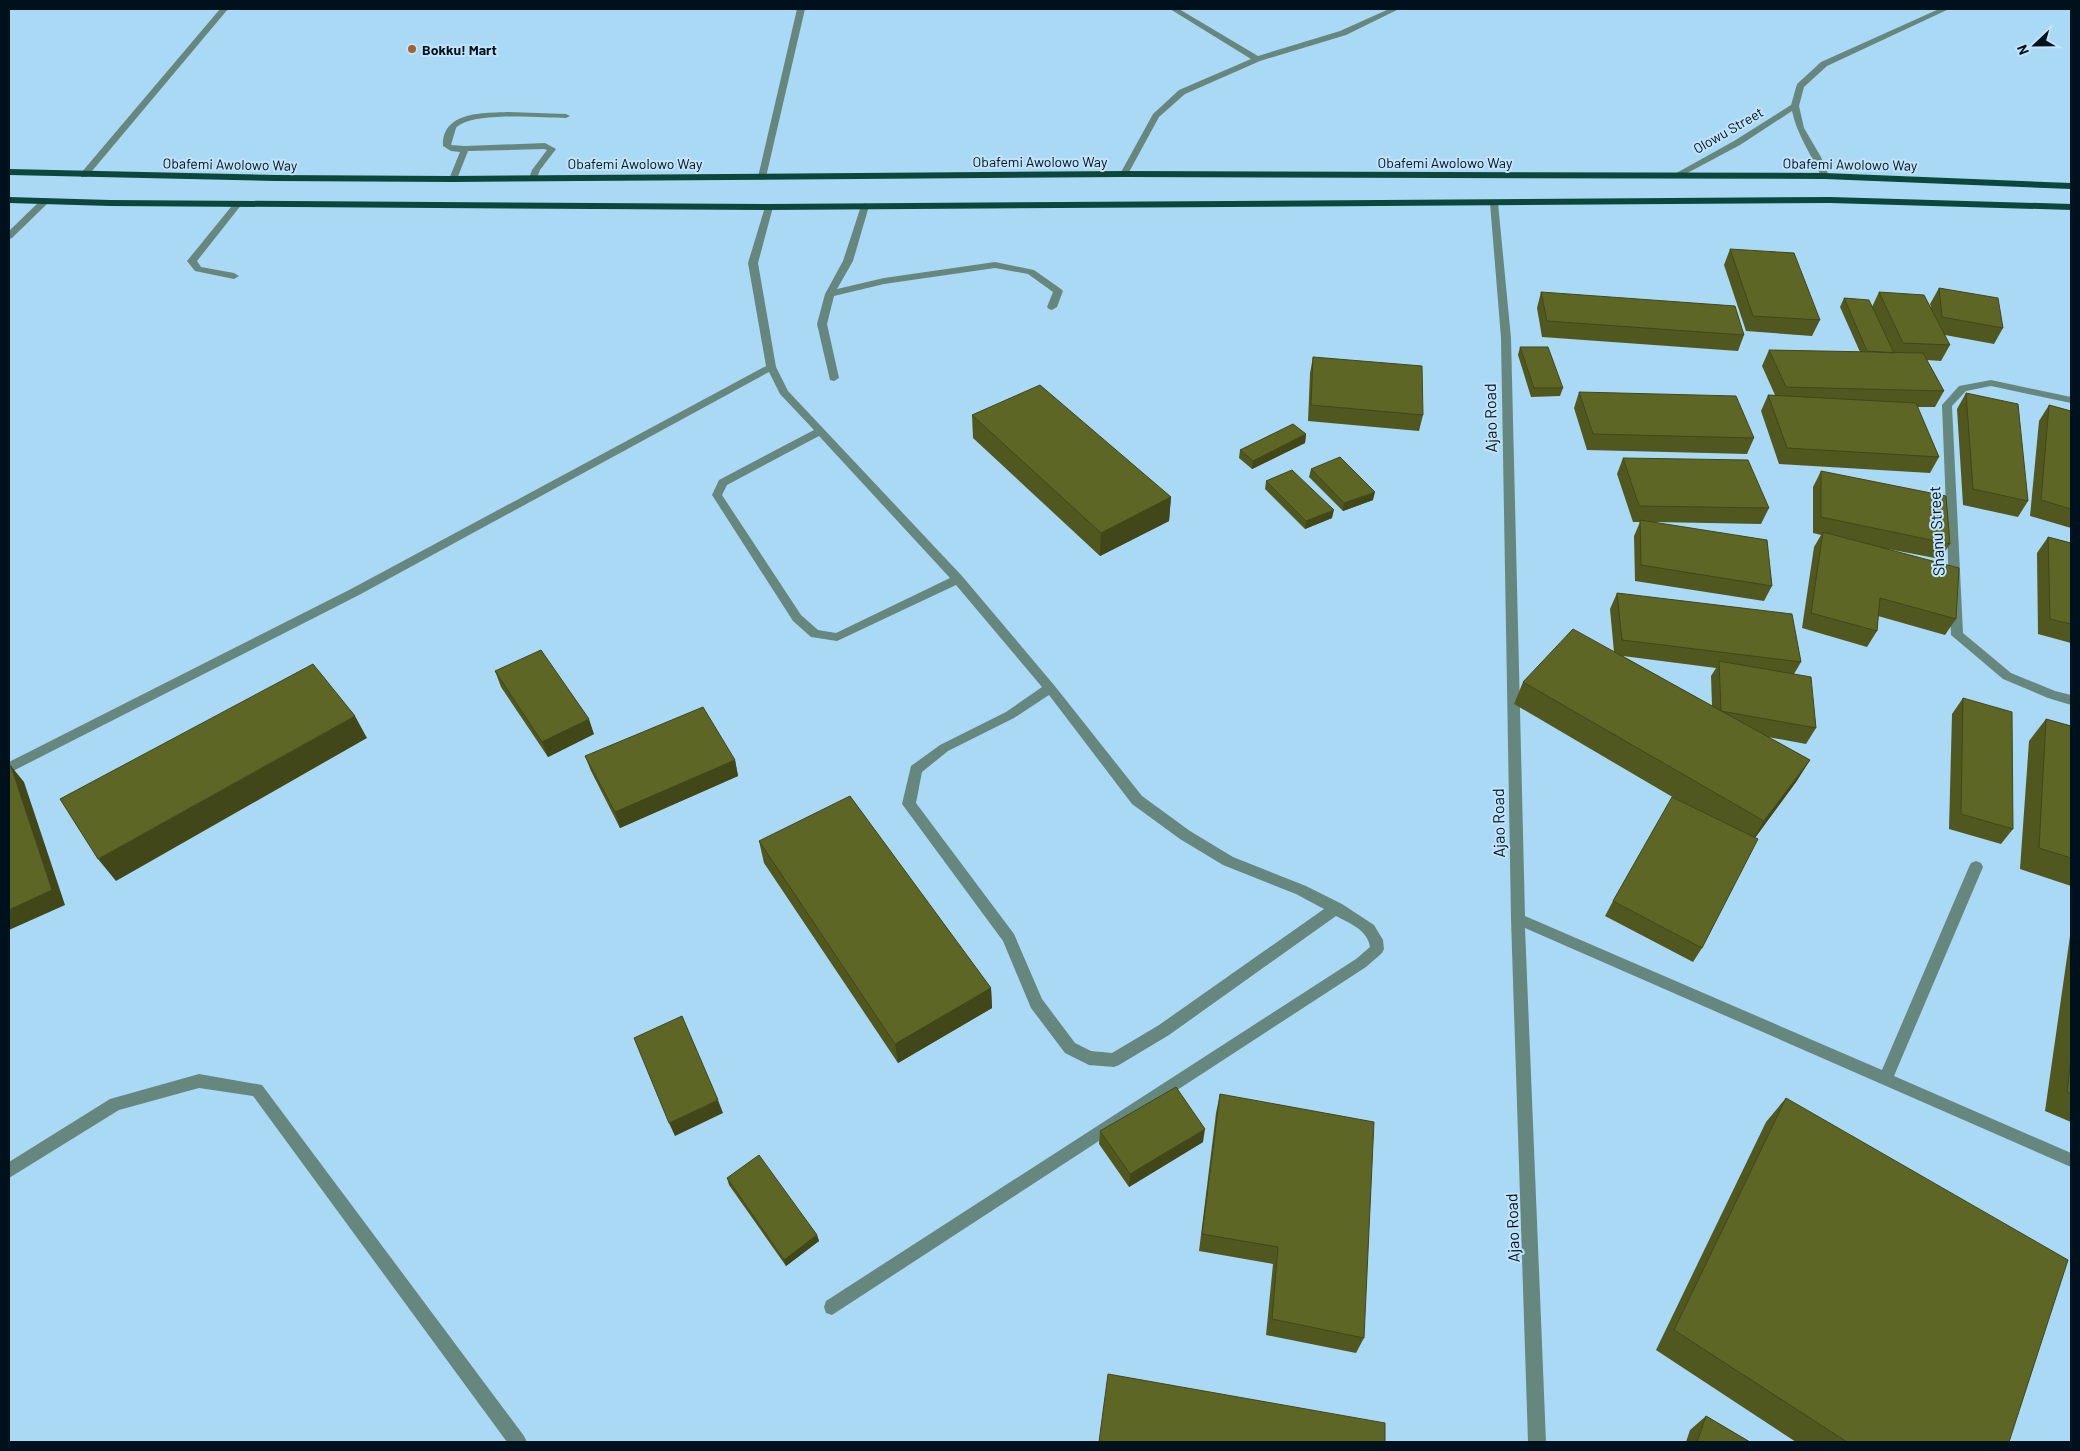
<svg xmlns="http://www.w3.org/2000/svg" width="2080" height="1451" font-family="Barlow,sans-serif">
  <rect width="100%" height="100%" fill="#aad9f6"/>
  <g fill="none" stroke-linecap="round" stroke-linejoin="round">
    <path fill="#66877e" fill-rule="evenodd" d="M220 9H228L87 177H81V173Z
      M797 9H805L766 177 762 180 758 177Z
      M1170 9H1179L1258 56 1340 31 1389 9H1399L1346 35 1260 61 1185 94 1159 117 1128 174 1121 176 1120 174 1153 114 1179 90 1251 59Z
      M1939 9H1949L1827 66 1804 87 1799 106 1804 128 1821 157 1829 176 1828 178 1821 176C1811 154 1797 135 1792 111L1740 145 1678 178 1671 176 1734 141 1791 105 1797 84 1821 62Z
      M509 112 566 114 570 116 566 118C543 118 471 111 456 128L451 145 465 146 545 143 556 149 540 170 536 180 529 178 532 170 547 150 544 149 468 151 457 179 450 181 449 179 460 152 451 151 443 146C442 111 484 113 509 112Z
      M45 198 49 201 48 203 12 238 9 239V231L42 199Z
      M1494 200 1498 203 1511 338 1525 916 1882 1070 1969 867 1971 863 1976 861 1981 863 1983 867 1894 1076 2071 1153V1167L1525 928 1546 1442H1528L1511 919 1501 338 1490 203Z
      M238 201 242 204 197 261 201 267 234 273 239 276 234 279 195 271 187 261 235 202Z
      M865 203 869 206 853 261 837 289 884 278 995 262 1034 270 1061 289 1063 291 1057 307 1052 310 1049 309 1047 307 1053 292 1028 274 995 268 884 284 834 296 827 324 839 378 834 381 830 380 817 324 825 294 843 261 861 206Z
      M769 204 773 207 758 263 776 367 788 391 962 576 1054 685 1142 796 1190 831 1233 857 1306 886 1342 904 1374 925 1383 940 1384 949 1382 953 1366 967 832 1315 826 1313 824 1307 826 1301 1356 959 1370 947C1368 930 1349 923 1336 916L1169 1035 1119 1065 1114 1067 1089 1065 1065 1053 1031 1008 1003 941 902 804 911 766 940 745 1006 712 1042 687 956 585 837 641 811 637 793 621 712 495 719 480 814 430 780 394 769 372 359 595 9 773V762L351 589 766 366 748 263 765 207ZM819 436 950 578 836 633 818 630 801 615 722 495 727 485ZM1049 695 1132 804 1180 839 1223 865 1296 894 1324 909 1159 1025 1112 1053 1091 1051 1075 1043 1042 999 1014 934 916 803 922 772 948 751 1014 718Z
      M1991 380 2071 397V403L1991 386 1966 391 1952 406 1963 633 2011 673 2055 691 2071 695V705L2048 698 2003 679 1951 635 1942 405 1959 386Z
      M199 1074 262 1085 524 1436 527 1442H507L253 1096 199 1088 119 1110 9 1178V1162L110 1099Z"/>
    <path fill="#0d473c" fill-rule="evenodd" d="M9 169 275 175 453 176 1124 171 1825 173 2071 183V189L1825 179 1124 177 453 182 275 181 9 175Z
      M9 197 110 200 769 204 1830 197 2071 204V210L1830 203 769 210 110 206 9 203Z"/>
  </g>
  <path fill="#50581f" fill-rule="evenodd" d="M1730 249 1820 320 1812 336 1746 331 1724 265Z
    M1939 288 2003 328 1994 344 1945 335 1950 345 1941 361 1927 360 1944 391 1935 407H1917L1939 457 1930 473 1779 464 1761 411 1768 395H1775L1762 366 1769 350 1860 352 1840 307 1844 298 1872 307 1879 292 1931 307 1930 304Z
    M1541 292 1744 335 1738 351 1542 337 1537 308Z
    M1520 347 1563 388 1560 396 1531 397 1518 355Z
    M1313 357 1423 415 1419 431 1308 421 1310 373Z
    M1579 392 1754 438 1747 454 1587 450 1574 408Z
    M1966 393 2028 501 2018 517 1963 505 1957 409Z
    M2049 405 2071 411V528L2030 516 2039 421Z
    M972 415 1171 497 1169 521 1100 556 973 438Z
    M1306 434 1305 443 1252 469 1239 458 1240 450Z
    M1623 458 1769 508 1761 524 1654 522 1772 586 1764 601 1635 581 1634 536 1640 522H1633L1617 474Z
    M1311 469 1373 500 1343 511 1309 477Z
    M1821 471 1950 544 1940 559 1888 549 1956 619 1945 635 1878 616 1877 631 1867 647 1802 628 1814 547 1821 535 1813 533V487Z
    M1266 481 1332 518 1305 529 1265 489Z
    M2048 537 2071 543V643L2038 634 2037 553Z
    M1617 593 1801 662 1794 674 1816 728 1806 744 1768 737 1810 760 1796 782 1755 838 1702 948 1693 962 1605 916 1613 901 1681 802 1514 704 1523 682 1614 652 1610 609ZM1623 656 1716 668 1711 676 1712 706Z
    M495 671 594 734 548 757 501 687Z
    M1963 698 2013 829 2001 844 1949 829 1952 714Z
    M2046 719 2071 726V886L2020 869 2029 741Z
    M585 756 735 760 738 776 620 828 591 771Z
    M759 841 991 988 992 1008 898 1063 764 863Z
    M2071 929V1122L2045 1111Z
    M1220 1094 1364 1338 1356 1353 1266 1335 1273 1264 1199 1251 1216 1113Z
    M1786 1098 2009 1442H1796L1656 1350 1766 1122Z
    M1100 1131 1203 1142 1129 1187 1099 1144Z
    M727 1178 817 1235 819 1241 786 1266 729 1185Z
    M1706 1416 1750 1442H1686L1690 1430Z"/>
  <path fill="#414719" d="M1306 434 1305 443 1252 469 1253 461Z
    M1375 492 1373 500 1343 511 1344 503Z
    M1171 497 1169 521 1100 556 1101 533Z
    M1334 510 1332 518 1305 529 1306 521Z
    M355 716 367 738 116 881 98 859Z
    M589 719 594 734 548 757 542 742Z
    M735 760 738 776 620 828 615 812Z
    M1810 760 1796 782 1751 843 1764 821Z
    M11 766 24 782 65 905 9 930Z
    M991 988 992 1008 898 1063 895 1044Z
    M718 1100 723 1113 675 1136 669 1123Z
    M1205 1129 1203 1142 1129 1187 1130 1174Z
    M817 1235 819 1241 786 1266 784 1260Z"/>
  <path fill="#5d6624" stroke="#414719" d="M1730 249 1794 253 1820 320 1753 316Z
    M1939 288 1998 298 2003 328 1942 317Z
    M1541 292 1735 306 1744 335 1547 321Z
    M1879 292 1924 295 1950 345 1903 343Z
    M1844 298 1869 300 1894 353 1867 351Z
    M1520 347H1548L1563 388H1534Z
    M1769 350 1923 353 1944 391 1786 387Z
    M1313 357 1422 366 1423 415 1311 405Z
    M1040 385 1171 497 1101 533 972 415Z
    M1579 392 1736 396 1754 438 1593 434Z
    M1966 393 2018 404 2028 501 1973 489Z
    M1768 395 1916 403 1939 457 1787 448Z
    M2049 405 2071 411V509L2041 500Z
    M1293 424 1306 434 1253 461 1240 450Z
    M1340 457 1375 492 1344 503 1311 469Z
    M1623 458 1748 460 1769 508 1639 506Z
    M1292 470 1334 510 1306 521 1266 481Z
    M1821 471 1946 496 1950 544 1821 517Z
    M1640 520 1767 540 1772 586 1641 565Z
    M1823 532 1959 568 1956 619 1880 598 1877 631 1811 613Z
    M2048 537 2071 543V624L2050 619Z
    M1617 593 1792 614 1801 662 1622 640Z
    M1573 629 1810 760 1764 821 1523 682Z
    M541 650 589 719 542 742 495 671Z
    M1719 661 1811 677 1816 728 1721 711Z
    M313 664 355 716 98 859 60 799Z
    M1963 698 2012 712 2013 829 1961 814Z
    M703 707 735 760 615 812 585 756Z
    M2046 719 2071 726V858L2039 848Z
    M11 766 52 890 9 910V767Z
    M850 796 991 988 895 1044 759 841Z
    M1672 797 1758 839 1702 948 1613 901Z
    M682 1016 718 1100 669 1123 634 1038Z
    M2071 1057V1094L2067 1092Z
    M1176 1087 1205 1129 1130 1174 1100 1131Z
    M1220 1094 1374 1122 1364 1338 1272 1319 1278 1247 1202 1234Z
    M1786 1098 2068 1260 2009 1442H1847L1674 1330Z
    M759 1155 817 1235 784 1260 727 1178Z
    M1108 1374 1385 1423V1442H1099Z
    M1706 1416 1750 1442H1697Z"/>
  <circle fill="#a2612d" stroke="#c2e4fb" stroke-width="2" cx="412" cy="49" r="5"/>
  <g text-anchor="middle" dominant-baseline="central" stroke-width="4" stroke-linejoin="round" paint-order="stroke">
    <g font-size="14" font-weight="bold" fill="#00111e" stroke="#c2e4fb" text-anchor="start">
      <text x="422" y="49">Bokku! Mart</text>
    </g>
    <g font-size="14" fill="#00111e" stroke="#c2e4fb">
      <text transform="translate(1728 130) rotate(-30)">Olowu Street</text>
      <text x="1040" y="161">Obafemi Awolowo Way</text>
      <text x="1445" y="162">Obafemi Awolowo Way</text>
      <text x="635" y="163">Obafemi Awolowo Way</text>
      <text transform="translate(230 164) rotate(1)">Obafemi Awolowo Way</text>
      <text transform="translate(1850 164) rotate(1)">Obafemi Awolowo Way</text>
    </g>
    <g font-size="16" fill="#00111e" stroke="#c2e4fb">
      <text transform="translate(1490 418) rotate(-91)">Ajao Road</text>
      <text transform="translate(1936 531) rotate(-93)">Shanu Street</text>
      <text transform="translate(1498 823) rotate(-91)">Ajao Road</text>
      <text transform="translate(1512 1228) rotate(-92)">Ajao Road</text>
    </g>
  </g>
  <rect width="2080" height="1451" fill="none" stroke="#00111e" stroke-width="20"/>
  <g transform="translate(2035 45) rotate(248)" stroke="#c2e4fb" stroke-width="4" paint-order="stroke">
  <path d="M0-4L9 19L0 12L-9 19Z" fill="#00111e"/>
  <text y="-8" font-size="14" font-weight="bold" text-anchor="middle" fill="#00111e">N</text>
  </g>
</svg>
